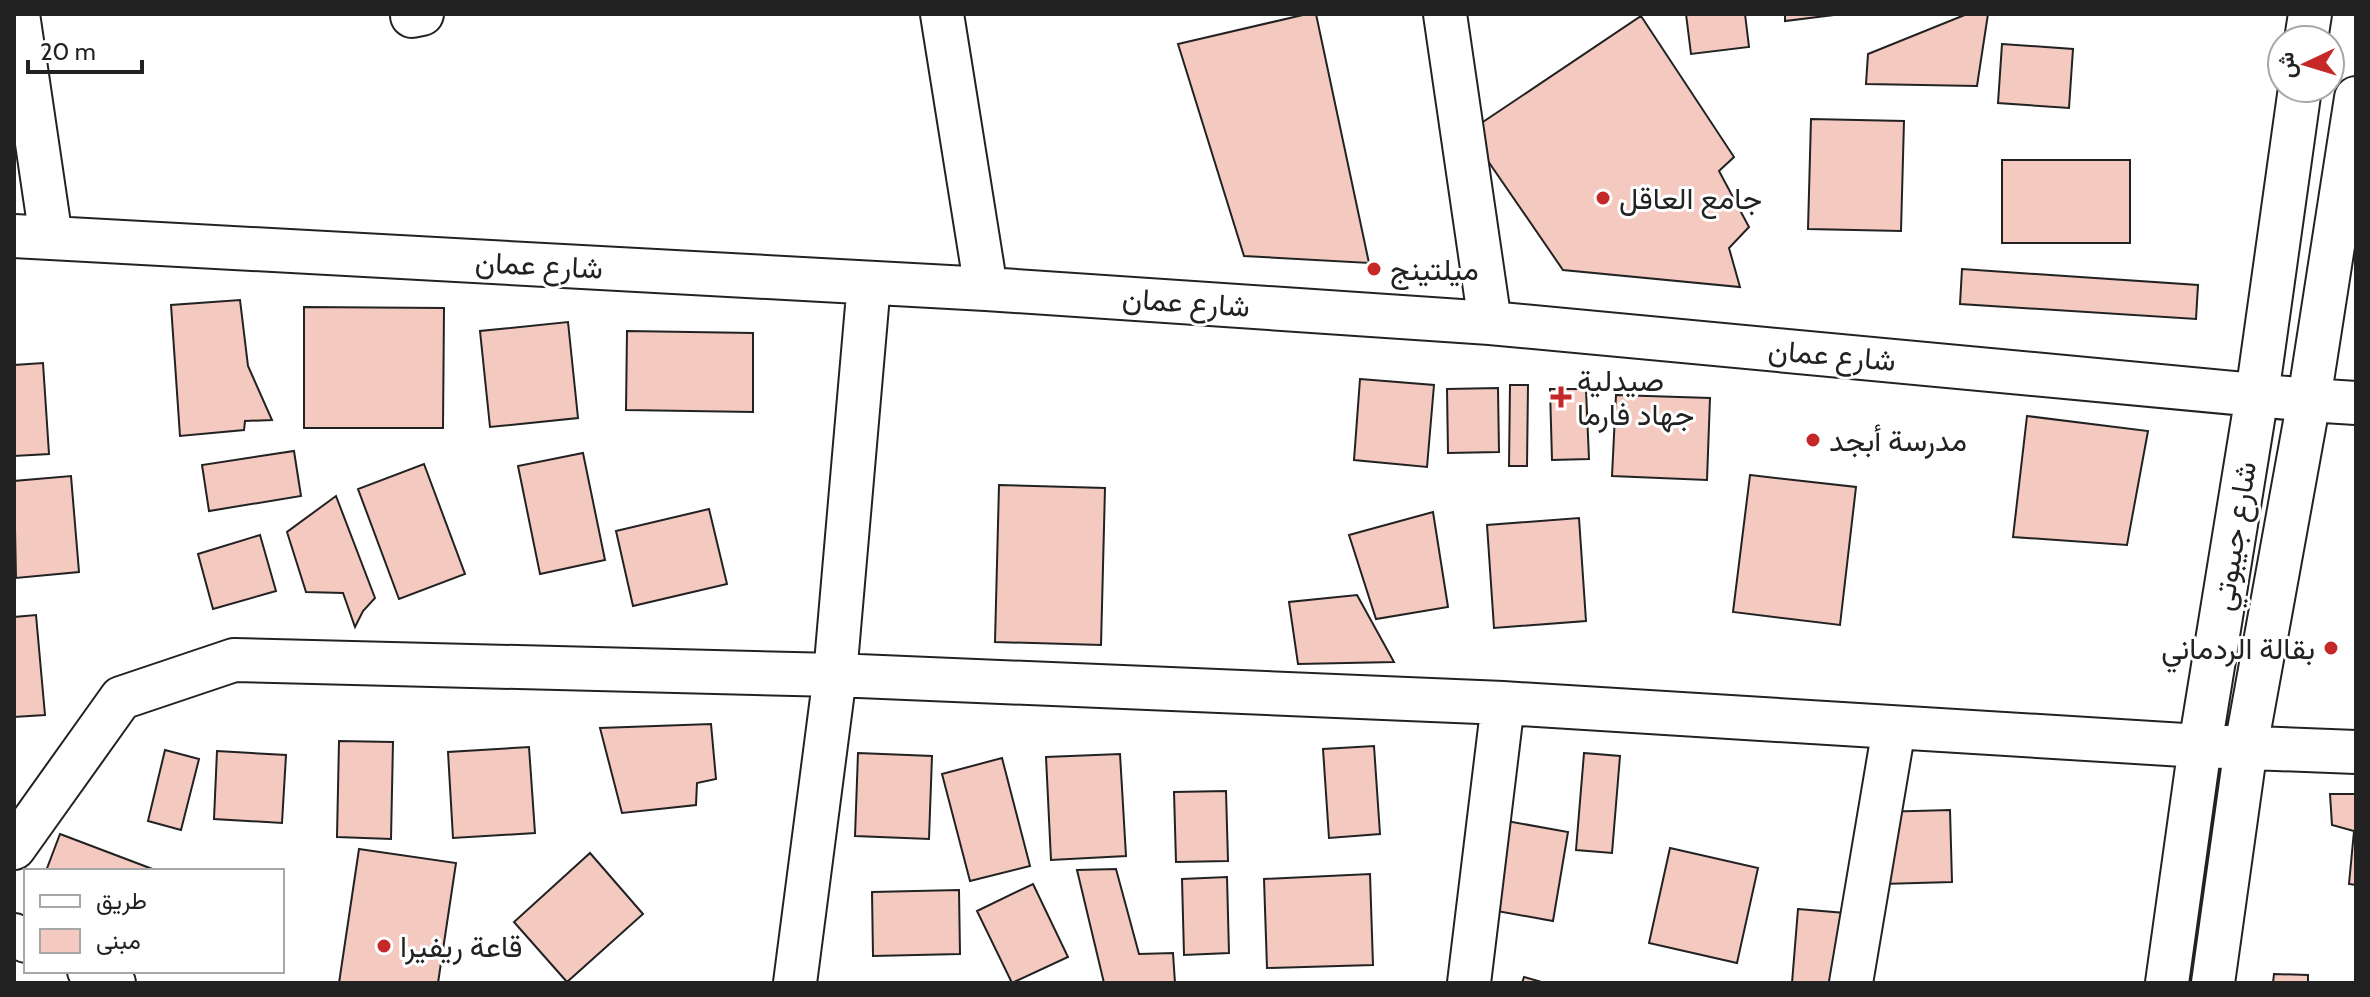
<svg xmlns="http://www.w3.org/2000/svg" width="2370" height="997" font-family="Cabin,Vazirmatn,sans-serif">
  <rect width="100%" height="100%" fill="#fff"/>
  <path fill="#f3c9c0" stroke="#222" stroke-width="2" d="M1307 14H1316L1369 263 1244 256 1178 44Z
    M1686 14H1745L1749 47 1691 54Z
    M1785 14H1842L1785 21Z
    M1967 14H1988L1977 86 1866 84 1868 54Z
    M1641 16 1734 157 1719 171 1749 227 1729 248 1740 287 1563 270 1468 132Z
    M2002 44 2073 49 2069 108 1998 103Z
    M1811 119 1904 121 1901 231 1808 229Z
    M2002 160H2130V243H2002Z
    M1962 269 2198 285 2196 319 1960 304Z
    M240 300 248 366 272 420 245 421 244 430 180 436 171 305Z
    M304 307 444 308 443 428H304Z
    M568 322 578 418 490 427 480 331Z
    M627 331 753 333V412L626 410Z
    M43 363 49 454 14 456V365Z
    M1360 379 1434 385 1427 467 1354 460Z
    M1510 385H1528L1527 466H1509Z
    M1498 388 1499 452 1448 453 1447 389Z
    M1550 389H1586L1589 459 1552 460Z
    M1616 395 1710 398 1707 480 1612 476Z
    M2027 416 2148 431 2127 545 2013 537Z
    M294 451 301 496 209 511 202 465Z
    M583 453 605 560 540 574 518 466Z
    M424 464 465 574 399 599 358 489Z
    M1750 475 1856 487 1840 625 1733 612Z
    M71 476 79 572 16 578 14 481Z
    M999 485 1105 488 1101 645 995 642Z
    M336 496 375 598 363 611 355 627 343 593 306 592 287 532Z
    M709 509 727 584 633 606 616 531Z
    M1433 512 1448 607 1376 619 1349 535Z
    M1579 518 1586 621 1494 628 1487 525Z
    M260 535 276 591 213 609 198 554Z
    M1357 595 1394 662 1298 664 1289 602Z
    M36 615 45 715 14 717V617Z
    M711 724 716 779 697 783 696 805 622 813 600 728Z
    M339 741 393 742 391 839 337 837Z
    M1374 746 1380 834 1329 838 1323 749Z
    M529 747 535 833 453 838 448 752Z
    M165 750 199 759 181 830 148 821Z
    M217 751 286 755 282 823 214 819Z
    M858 753 932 756 929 839 855 836Z
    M1584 753 1620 756 1612 853 1576 850Z
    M1120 754 1126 856 1051 860 1046 757Z
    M1002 758 1030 866 970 881 942 774Z
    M1226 791 1228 861 1176 862 1174 792Z
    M2330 794H2356V885L2349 884 2354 831 2332 825Z
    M1950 810 1952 882 1882 884 1879 812Z
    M1501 820 1568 832 1553 921 1486 909Z
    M60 834 155 870 154 871H46Z
    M1670 848 1758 868 1737 963 1649 943Z
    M359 849 456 863 438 983H339Z
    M590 853 643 914 567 982 514 922Z
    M1116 869 1139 954 1173 953 1175 983H1104L1077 870Z
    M1370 874 1373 965 1267 968 1264 879Z
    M1227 877 1229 953 1184 955 1182 879Z
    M1033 884 1068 957 1012 983 977 911Z
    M959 890 960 954 873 956 872 892Z
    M1798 909 1869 915 1863 983H1792Z
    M2274 974 2308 975V983H2273Z
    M1524 977 1545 983H1522Z"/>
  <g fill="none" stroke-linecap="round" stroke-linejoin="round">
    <defs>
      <path id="minor" d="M18 14 51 238
        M412 14V16L422 14
        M942 14 986 289
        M1445 14 1490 323
        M2306 40 2310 14
        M14 236 986 289 1490 323 2309 400 2356 403
        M14 848 121 698 234 660 835 675 1503 703 2200 746 2356 752
        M14 935 26 941
        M89 971 114 983
        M795 983 835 675 869 283
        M1469 983 1503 703
        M1851 983 1894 728
        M2167 983 2200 746 2257 395 2300 88
        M2213 983 2246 747 2309 400 2356 98"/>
    </defs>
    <use href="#minor" stroke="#222" stroke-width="46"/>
    <use href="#minor" stroke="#fff" stroke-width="42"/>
  </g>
  <g fill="#c62828" stroke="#fff" stroke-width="3">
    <circle cx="1603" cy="198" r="8"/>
    <circle cx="1374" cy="269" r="8"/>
    <path d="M1557 385h8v8h8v8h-8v8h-8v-8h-8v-8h8z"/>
    <circle cx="1813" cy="440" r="8"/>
    <circle cx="2331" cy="648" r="8"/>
    <circle cx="384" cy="946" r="8"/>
  </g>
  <g text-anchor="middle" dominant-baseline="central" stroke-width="6" stroke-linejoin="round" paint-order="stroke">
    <g font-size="30" fill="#222" stroke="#fff" text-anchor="start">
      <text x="1619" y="198">جامع العاقل</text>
      <text x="1390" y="269">ميلتينج</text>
      <text x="1577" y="380">صيدلية<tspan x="1577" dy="34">جهاد فارما</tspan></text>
      <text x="1829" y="440">مدرسة أبجد</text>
      <text x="2315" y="648" text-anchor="end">بقالة الردماني</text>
      <text x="400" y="946">قاعة ريفيرا</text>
    </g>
    <g font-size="30" fill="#222" stroke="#fff">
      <text transform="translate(539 265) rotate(3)">شارع عمان</text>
      <text transform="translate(1186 302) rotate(4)">شارع عمان</text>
      <text transform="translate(1832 355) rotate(5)">شارع عمان</text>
      <text transform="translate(2234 536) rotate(-81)">شارع جيبوتي</text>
    </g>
  </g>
  <rect width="2370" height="997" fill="none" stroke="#222222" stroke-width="32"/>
  <rect x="24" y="869" width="260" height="104" fill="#ffffff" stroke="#a7a7a7" stroke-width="2"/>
  <rect x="40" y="895" width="40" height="12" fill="#ffffff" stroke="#a7a7a7" stroke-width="2"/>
  <text x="96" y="909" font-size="24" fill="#222222">طريق</text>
  <rect x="40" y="929" width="40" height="24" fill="#f3c9c0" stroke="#a7a7a7" stroke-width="2"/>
  <text x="96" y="949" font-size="24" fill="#222222">مبنى</text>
  <g transform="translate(2306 64) rotate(266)"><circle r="38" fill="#ffffff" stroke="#a7a7a7" stroke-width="2"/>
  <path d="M0-6L14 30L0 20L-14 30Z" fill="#c62828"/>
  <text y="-12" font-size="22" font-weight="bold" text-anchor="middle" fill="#222222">ش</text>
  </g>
  <path d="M28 60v12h114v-12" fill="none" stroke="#222222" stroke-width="4"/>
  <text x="40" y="60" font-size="24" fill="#222222" stroke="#ffffff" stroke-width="6" paint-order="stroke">20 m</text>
</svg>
